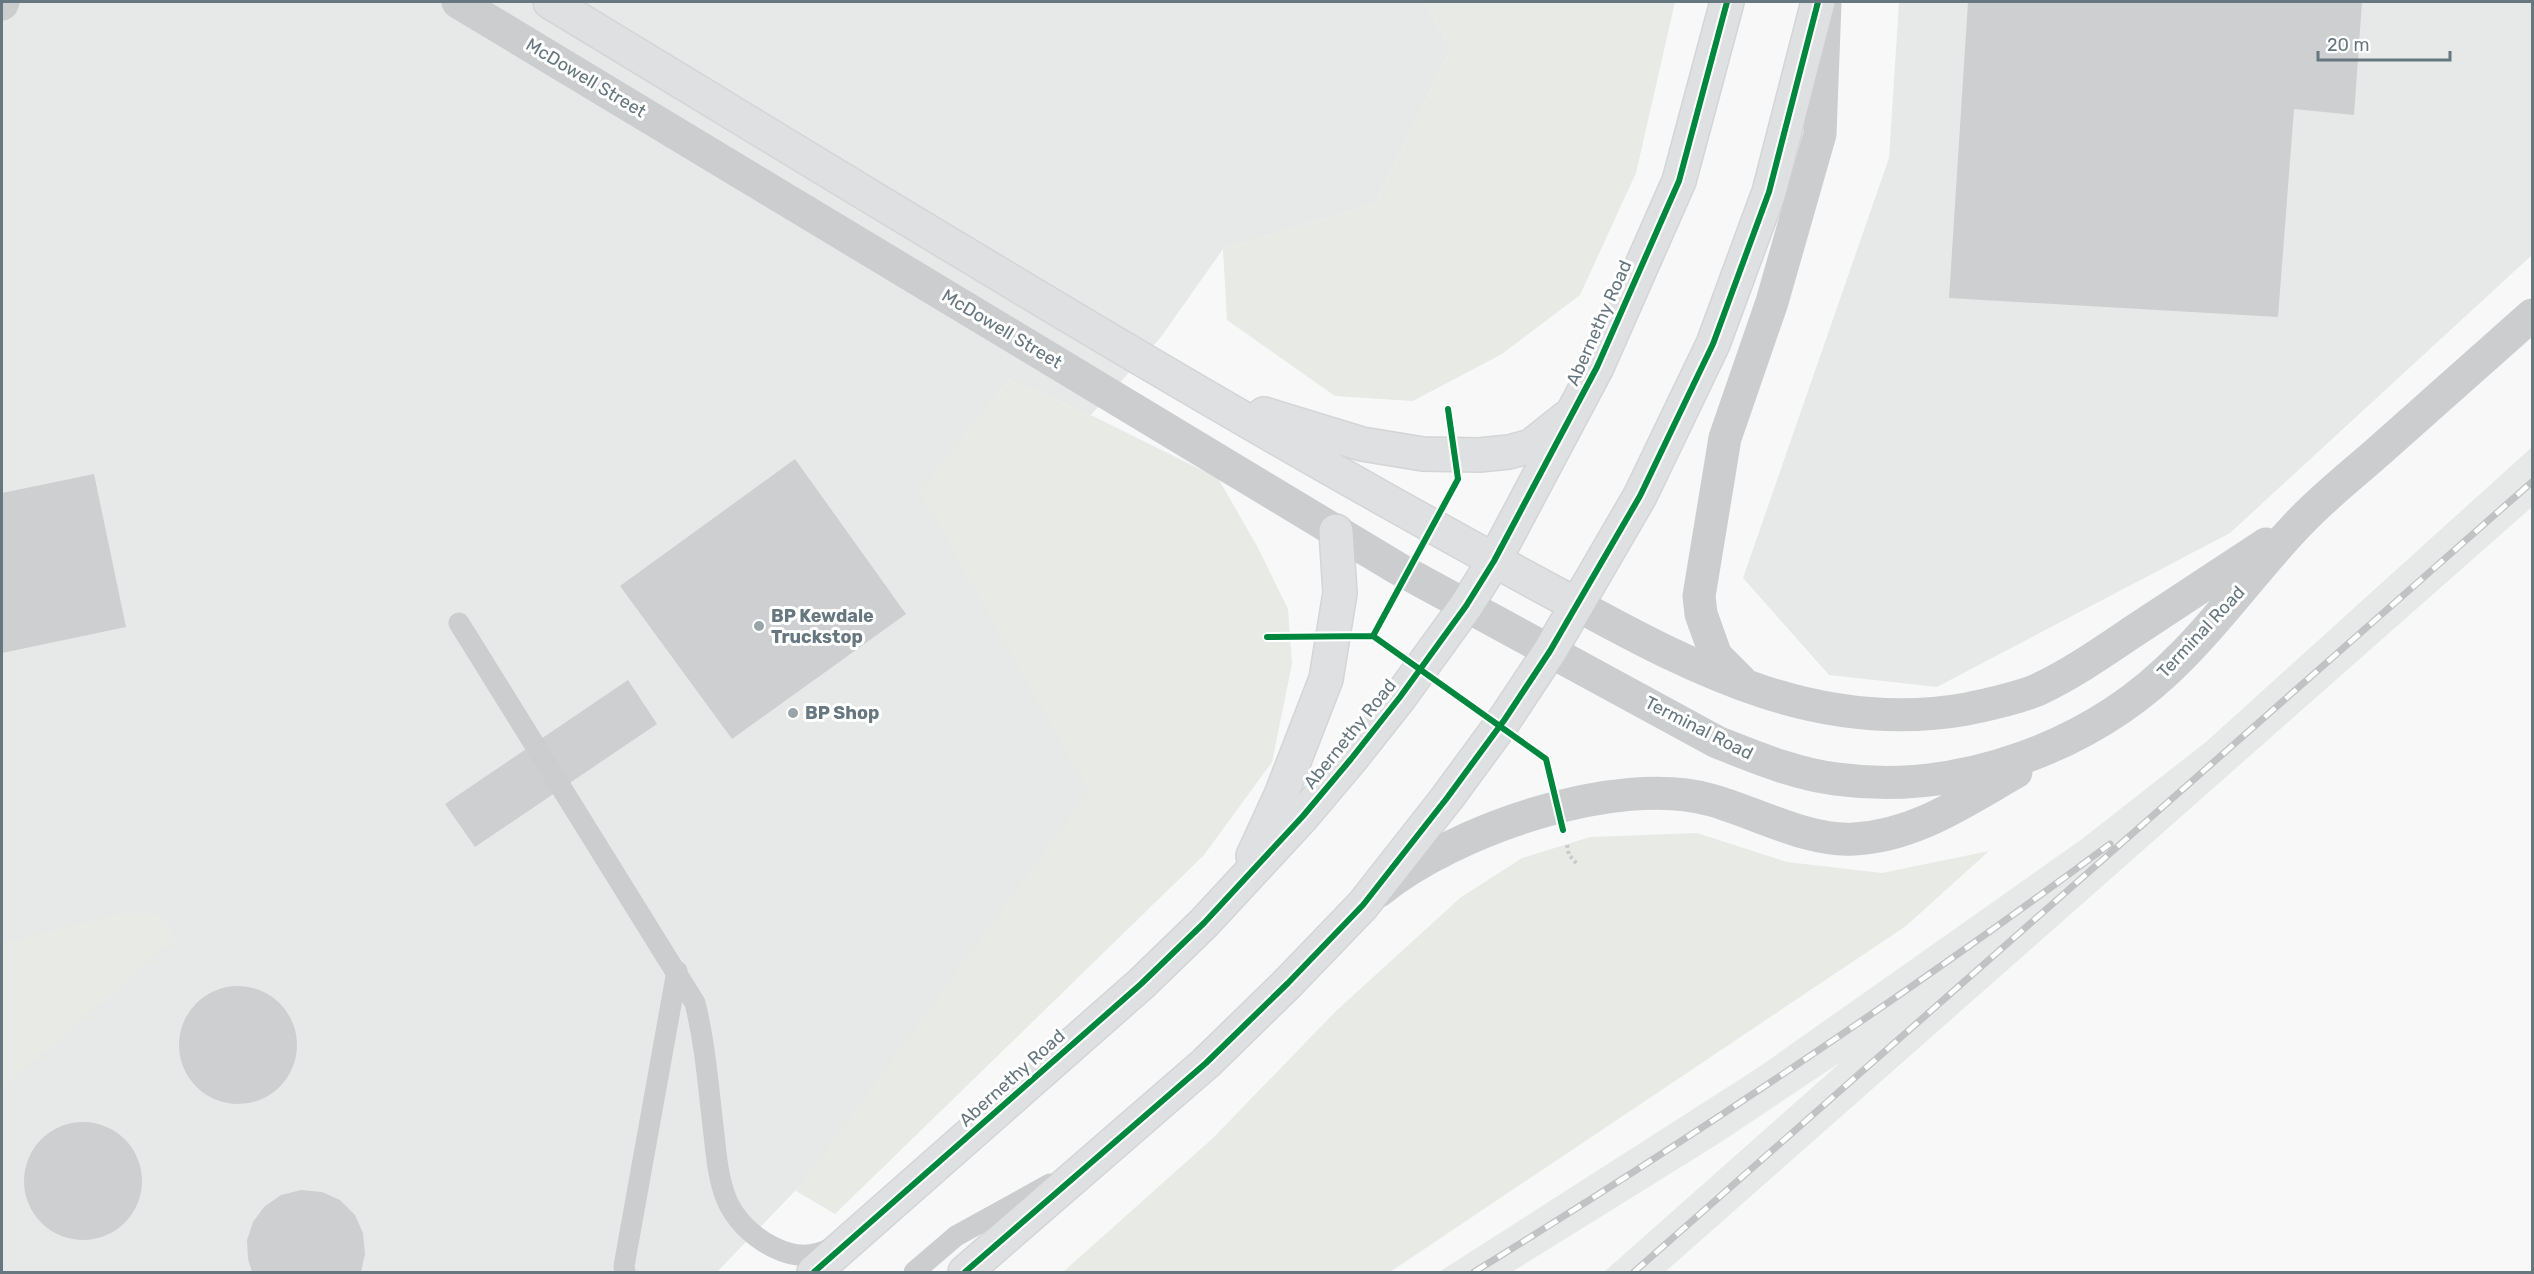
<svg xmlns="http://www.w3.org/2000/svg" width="2534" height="1274" font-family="Rubik,sans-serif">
  <rect width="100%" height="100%" fill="#f8f8f8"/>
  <path fill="#e7e9e8" d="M2 2H1425L1451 49 1375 204 1223 249 1161 337 1091 415 1009 380 921 491 1090 791 824 1161 717 1272H2Z
    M1899 2H2532V255L2230 533 1937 687 1829 675 1743 578 1889 158Z
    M2532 447V507L1665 1272H1604L1841 1062 1718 1144 1512 1272H1439L1759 1067 2082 839 2207 741Z"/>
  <path fill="#e8eae6" d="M1425 2H1675L1636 173 1580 295 1502 354 1413 401 1335 396 1227 320 1223 249 1375 204 1451 49Z
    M1009 380 1091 415 1218 478 1257 546 1288 609 1292 664 1272 762 1204 855 835 1214 796 1191 1089 791 920 491Z
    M1697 833 1787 862 1882 873 1989 851 1906 926 1390 1272H1063L1213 1138 1335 1012 1460 898 1522 858 1590 837Z
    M121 913 158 914 176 938 2 1089V944Z"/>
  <path fill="#cecfd0" d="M1968 2H2362L2354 115 2294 109 2278 317 1949 298Z
    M795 459 906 614 732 739 620 586Z
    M94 474 126 627 2 653V493Z
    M628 680 657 724 475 847 445 804Z
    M179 1045a59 59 0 1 1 118 0a59 59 0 1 1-118 0Z
    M24 1181a59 59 0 1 1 118 0a59 59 0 1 1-118 0Z
    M301 1190 322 1192 340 1200 355 1215 363 1233 365 1254 361 1272H252L248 1259 247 1240 253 1222 264 1207 281 1195Z"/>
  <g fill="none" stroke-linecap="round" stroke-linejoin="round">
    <defs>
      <path id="secondary" d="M550 2C889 207 1227 418 1577 605
        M1264 414 1362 444 1423 454 1479 455 1509 452 1531 446 1566 418
        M1253 856 1281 795 1326 679 1340 593 1336 531
        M814 1272 1141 984 1204 923 1303 816 1351 759 1400 697 1466 606 1494 561 1597 367 1679 181 1727 2
        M965 1272 1206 1063 1288 983 1363 905 1447 798 1505 719 1550 651 1640 496 1713 344 1769 192 1818 2"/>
    </defs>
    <use href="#secondary" stroke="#d4d5d6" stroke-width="36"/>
    <path stroke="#c9cacb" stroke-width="4" stroke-dasharray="3 3" stroke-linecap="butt" d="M1567 845 1569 855 1577 864"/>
    <path stroke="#cbcdce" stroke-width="21" d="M459 623 695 1003C705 1043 708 1084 713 1126 716 1150 717 1175 726 1198 734 1219 753 1237 773 1247 795 1258 812 1258 834 1247
      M625 1272 624 1266 677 971
      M914 1272 956 1236 1050 1184"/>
    <path stroke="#cbcdce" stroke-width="33" d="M458 2 1397 568 1717 742C1755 757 1795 774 1836 779 1961 796 2095 746 2182 656 2224 614 2259 564 2301 521 2325 496 2353 474 2379 451 2430 406 2481 360 2532 315
      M2 4 3 2
      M1577 605C1700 672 1822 735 1967 709 1990 704 2015 699 2037 690 2071 674 2103 652 2134 631 2178 602 2222 573 2266 544
      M1741 681 1716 656 1701 614 1699 596 1725 438 1772 302 1820 134 1825 3
      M1379 891C1452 831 1617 773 1711 800 1755 812 1807 842 1854 839 1915 836 1965 801 2016 772"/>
    <use href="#secondary" stroke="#dfe0e1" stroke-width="33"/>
    <defs>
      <path id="rail" d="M1474 1272C1692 1138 1905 996 2110 844
        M1634 1272 2532 482"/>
    </defs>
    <use href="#rail" stroke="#c1c2c3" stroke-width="7"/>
    <use href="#rail" stroke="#fff" stroke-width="4.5" stroke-dasharray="14" stroke-linecap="butt"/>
    <defs>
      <path id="cycleway" d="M1448 409 1458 479 1373 636 1546 759 1563 830
        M1267 637 1373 636
        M814 1272 1141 984 1204 923 1303 816 1351 759 1400 697 1466 606 1494 561 1597 367 1679 181 1727 2
        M965 1272 1206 1063 1288 983 1363 905 1447 798 1505 719 1550 651 1640 496 1713 344 1769 192 1818 2"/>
    </defs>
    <use href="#cycleway" stroke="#fff" stroke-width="10"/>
    <use href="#cycleway" stroke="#00873e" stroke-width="6"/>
  </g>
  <g fill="#99a4a9" stroke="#fff" stroke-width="2">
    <circle cx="759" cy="626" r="6"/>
    <circle cx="793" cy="713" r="6"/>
  </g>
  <g text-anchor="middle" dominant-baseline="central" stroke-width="6" stroke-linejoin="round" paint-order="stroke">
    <g font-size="18" fill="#66777f" stroke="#fff">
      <text transform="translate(586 78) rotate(31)">McDowell Street</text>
      <text transform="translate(1599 323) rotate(-66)">Abernethy Road</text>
      <text transform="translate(1002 329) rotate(31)">McDowell Street</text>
      <text transform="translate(2201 632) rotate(-47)">Terminal Road</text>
      <text transform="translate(1699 728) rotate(27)">Terminal Road</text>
      <text transform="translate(1350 734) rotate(-51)">Abernethy Road</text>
      <text transform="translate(1012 1078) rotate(-42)">Abernethy Road</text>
    </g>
    <g font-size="18" font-weight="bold" fill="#66777f" stroke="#fff" text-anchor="start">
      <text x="771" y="616">BP Kewdale<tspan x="771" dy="21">Truckstop</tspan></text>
      <text x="805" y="713">BP Shop</text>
    </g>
  </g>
  <rect width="2534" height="1274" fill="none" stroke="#66777f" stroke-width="6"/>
  <path d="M2318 51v9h132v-9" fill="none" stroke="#66777f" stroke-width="3"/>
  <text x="2327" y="51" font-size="18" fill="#66777f" stroke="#ffffff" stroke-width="4.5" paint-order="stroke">20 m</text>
</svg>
